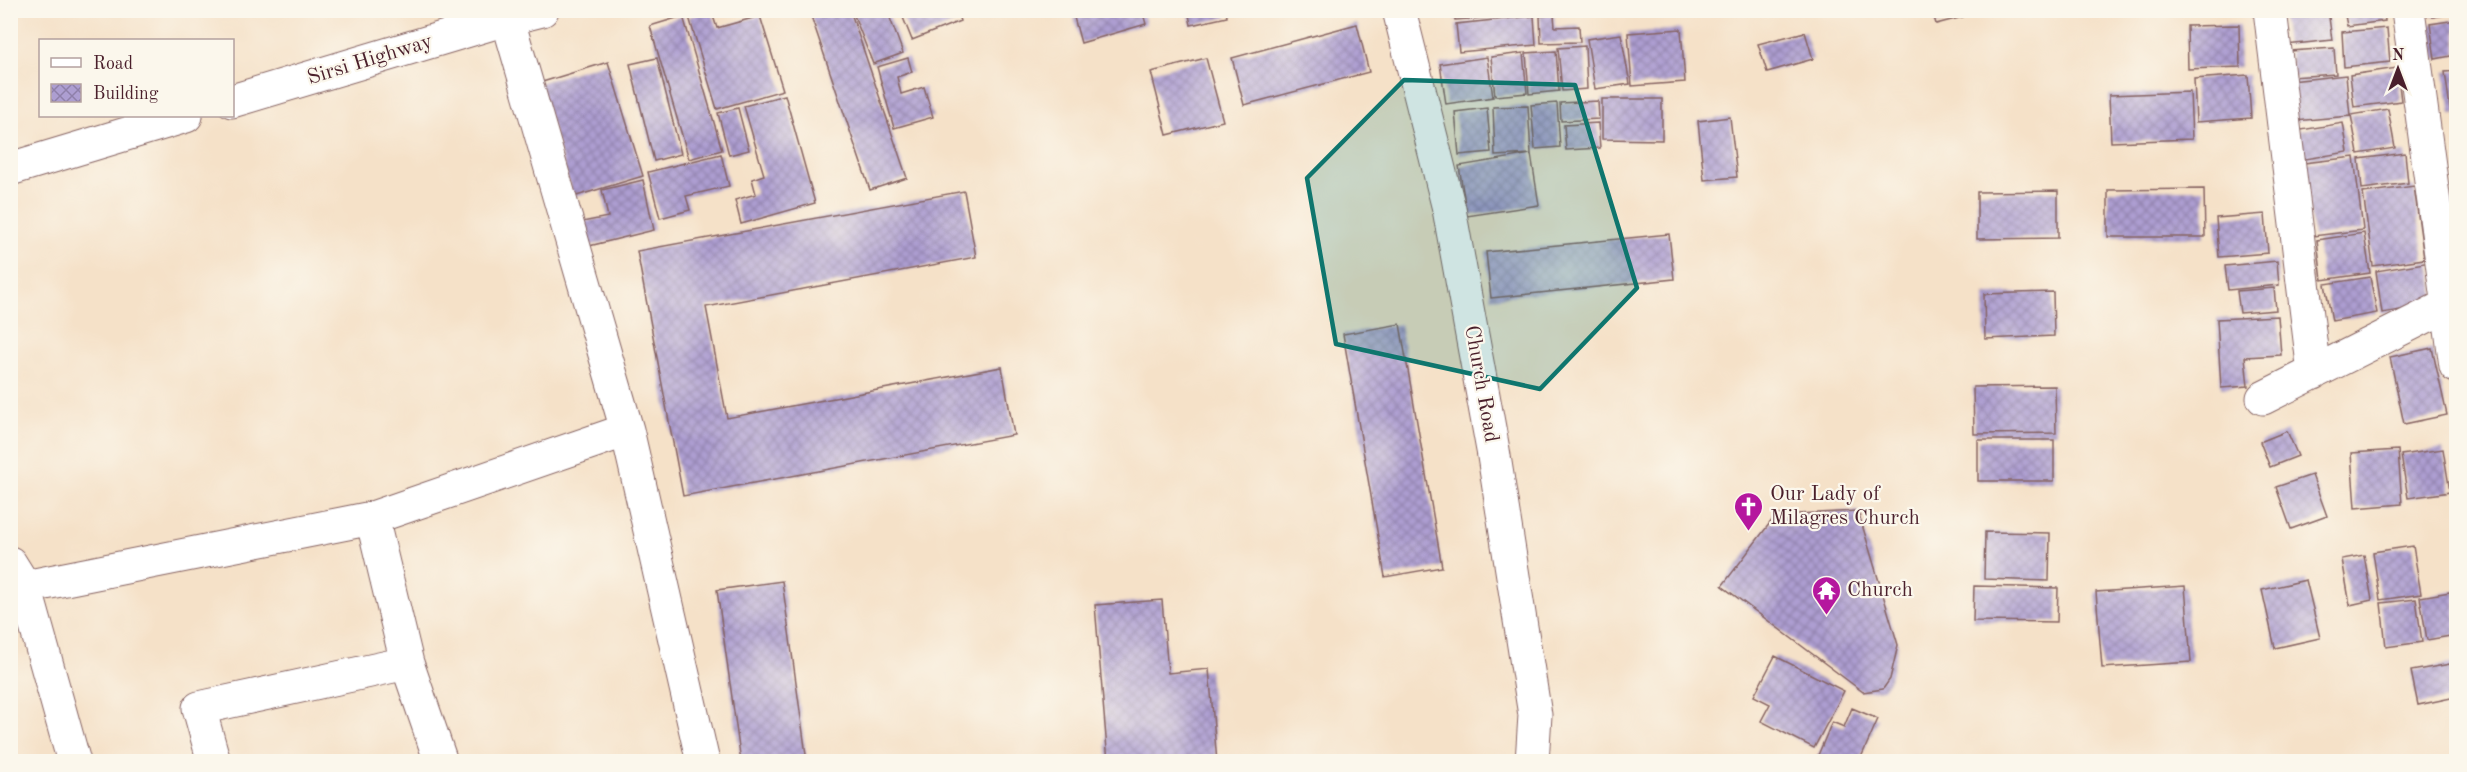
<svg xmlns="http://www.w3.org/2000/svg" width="2467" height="772" font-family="'Old Standard TT',serif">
  <defs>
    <pattern id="building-cross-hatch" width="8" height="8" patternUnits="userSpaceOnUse" patternTransform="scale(1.5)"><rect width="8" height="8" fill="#ad9ed1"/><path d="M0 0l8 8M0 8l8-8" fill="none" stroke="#8f80aa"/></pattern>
  </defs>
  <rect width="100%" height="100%" fill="#fbf7ec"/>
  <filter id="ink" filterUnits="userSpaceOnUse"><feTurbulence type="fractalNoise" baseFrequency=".0167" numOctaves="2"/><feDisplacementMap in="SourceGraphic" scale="12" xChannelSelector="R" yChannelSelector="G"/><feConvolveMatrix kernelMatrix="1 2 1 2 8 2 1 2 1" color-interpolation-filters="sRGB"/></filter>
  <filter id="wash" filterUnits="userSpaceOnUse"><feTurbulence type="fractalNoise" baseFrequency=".008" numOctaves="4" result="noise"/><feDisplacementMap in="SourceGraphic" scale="24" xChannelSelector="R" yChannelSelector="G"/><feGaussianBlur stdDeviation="1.35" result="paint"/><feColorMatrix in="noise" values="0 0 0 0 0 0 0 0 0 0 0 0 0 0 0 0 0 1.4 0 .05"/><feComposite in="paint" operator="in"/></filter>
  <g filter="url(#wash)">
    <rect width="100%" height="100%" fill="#f5e1c8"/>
    <g id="blocks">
      <path fill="url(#building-cross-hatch)" d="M711 10 717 28 760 16 783 90 717 109 689 17Z
        M809 10H850L907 178 870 190Z
        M852 10H887L903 53 873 64Z
        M900 10H956L960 21 912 40Z
        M1072 10H1142L1146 24 1081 43Z
        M1188 10H1226L1227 17 1191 25Z
        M1454 10H1555V13L1455 20Z
        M1932 10H1962L1963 17 1936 24Z
        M2282 10H2328L2332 40 2286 45Z
        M2344 10H2384L2385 21 2347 26Z
        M2432 10H2456V13L2432 17Z
        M1554 15 1555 27 1579 26 1580 42 1541 43 1540 16Z
        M683 16 722 150 689 159 650 26Z
        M1534 16 1536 45 1459 52 1456 24Z
        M2456 20V55L2435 59 2430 24Z
        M1357 24 1369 72 1244 105 1232 58Z
        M2239 25 2240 67 2188 69 2187 26Z
        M2387 28 2390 62 2344 67 2342 32Z
        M1681 29 1685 82 1632 86 1628 33Z
        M1805 32 1813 59 1767 72 1758 44Z
        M1621 34 1630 84 1595 89 1587 39Z
        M1585 46 1587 89 1562 91 1558 48Z
        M2334 48 2336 74 2292 77 2290 51Z
        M1556 51 1559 91 1529 94 1526 53Z
        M1523 53 1527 93 1495 96 1491 57Z
        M1487 57 1493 97 1446 104 1440 64Z
        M657 58 681 154 654 161 630 64Z
        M908 58 912 72 897 77 901 94 924 87 933 117 894 128 877 67Z
        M1206 58 1223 121 1167 135 1151 72Z
        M608 62 643 176 573 197 539 83Z
        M2397 68 2401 101 2354 107 2350 75Z
        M2456 71V114L2451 115 2445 72Z
        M2248 75 2251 118 2196 122 2194 79Z
        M2346 75 2350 116 2295 121 2291 81Z
        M2190 92 2192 139 2111 142 2109 95Z
        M785 95 815 203 741 224 735 200 756 194 752 179 764 175 744 106Z
        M1602 99H1662V140L1602 139Z
        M1598 101 1599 119 1561 121 1560 103Z
        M1557 103 1560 147 1535 149 1531 105Z
        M1528 106 1531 154 1495 156 1493 107Z
        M738 108 749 150 729 155 718 113Z
        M1487 108 1491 152 1459 155 1455 112Z
        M2388 109 2395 148 2358 154 2351 115Z
        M1730 117 1737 177 1704 180 1698 121Z
        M1598 123 1600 148 1566 150 1564 125Z
        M2343 123 2348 152 2300 160 2295 131Z
        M2405 153 2408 183 2362 189 2359 159Z
        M721 154 729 186 686 196 690 210 660 218 648 172Z
        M1531 154 1539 205 1467 216 1459 166Z
        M2354 157 2363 230 2313 236 2304 163Z
        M643 180 654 230 589 246 582 222 608 217 602 190Z
        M2414 186 2424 259 2373 266 2363 193Z
        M2204 189 2205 237H2108V190Z
        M964 191 976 257 706 307 727 418 1002 367 1014 435 683 496 637 251Z
        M2058 191V238L1977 239V192Z
        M2265 214 2268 253 2219 257 2216 218Z
        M2364 233 2370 273 2322 280 2317 240Z
        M1669 234 1674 279 1491 298 1486 252Z
        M2277 261 2279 285 2228 290 2225 266Z
        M2430 262 2437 304 2382 313 2376 271Z
        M2370 277 2377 313 2332 321 2325 284Z
        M2274 288 2276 310 2240 313 2237 291Z
        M2053 292 2054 336 1985 339 1984 294Z
        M2278 316 2281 355 2245 357 2248 386 2221 388 2217 319Z
        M1400 324 1442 567 1385 577 1343 334Z
        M2432 348 2447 415 2404 424 2390 357Z
        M2055 386 2056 433 1974 434 1973 387Z
        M2287 431 2298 456 2270 467 2260 442Z
        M1978 440H2054V481H1978Z
        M2443 449 2450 492 2408 498 2401 455Z
        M2398 450 2402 504 2355 508 2351 453Z
        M2312 475 2327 516 2291 529 2276 487Z
        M1858 511 1898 645 1890 679 1883 689 1863 692 1722 586 1776 515Z
        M1985 532 2050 533 2049 581 1984 579Z
        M2413 546 2421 594 2380 600 2373 552Z
        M2364 555 2372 600 2350 605 2342 559Z
        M2306 580 2320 638 2275 648 2262 590Z
        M782 581 807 762H741L717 590Z
        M1974 586 2058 588 2057 622 1973 621Z
        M2185 586 2191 662 2102 668 2096 592Z
        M2456 591V635L2427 640 2420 597Z
        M2416 599 2422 642 2386 647 2381 603Z
        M1162 600 1168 673 1209 669 1217 762H1108L1095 605Z
        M1775 656 1844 691 1814 748 1761 721 1770 704 1754 696Z
        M2456 663V697L2418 705 2411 671Z
        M1852 708 1878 719 1859 762 1816 760 1832 722 1844 727Z"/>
    </g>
  </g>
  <g filter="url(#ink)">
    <use href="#blocks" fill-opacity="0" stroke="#866362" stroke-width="1.5"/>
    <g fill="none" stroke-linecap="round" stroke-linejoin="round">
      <defs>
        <path id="minor" d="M505 10 627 430 703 762
          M1399 10 1449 209 1493 450 1535 715 1532 762
          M2270 10 2314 373
          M2408 10 2456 366
          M2263 398 2456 301
          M372 518 407 663 441 762
          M10 563 25 587 74 762
          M25 587 372 518 627 430
          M214 762 199 708 407 663"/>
        <path id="primary" d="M232 101 506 19 542 10
          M10 169 186 116"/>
      </defs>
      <use href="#minor" stroke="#866362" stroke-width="35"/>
      <use href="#primary" stroke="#866362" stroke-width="35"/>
      <use href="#minor" stroke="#fff" stroke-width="33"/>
      <use href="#primary" stroke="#fff" stroke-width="33"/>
    </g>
  </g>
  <path fill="#0f766e" fill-opacity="0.2" stroke="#0f766e" stroke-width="4.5" stroke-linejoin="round" d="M1404 80 1575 85 1637 288 1540 389 1336 344 1307 178Z"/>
  <defs>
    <symbol id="church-pin" viewBox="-11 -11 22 30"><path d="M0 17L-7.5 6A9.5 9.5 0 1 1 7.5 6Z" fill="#b5179e" stroke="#fbf7ec"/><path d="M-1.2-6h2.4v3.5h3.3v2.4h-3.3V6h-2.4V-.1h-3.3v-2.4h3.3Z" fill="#fff"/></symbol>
    <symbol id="temple-pin" viewBox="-11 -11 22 30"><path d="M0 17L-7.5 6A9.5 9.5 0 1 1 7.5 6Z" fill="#b5179e" stroke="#fbf7ec"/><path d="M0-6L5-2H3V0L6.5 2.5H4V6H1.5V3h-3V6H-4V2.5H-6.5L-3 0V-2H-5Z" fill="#fff"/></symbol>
  </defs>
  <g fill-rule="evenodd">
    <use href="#church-pin" x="1732" y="490" width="33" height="45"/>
    <use href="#temple-pin" x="1810" y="574" width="33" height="45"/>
  </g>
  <g text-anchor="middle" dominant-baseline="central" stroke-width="4.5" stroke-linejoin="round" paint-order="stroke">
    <g font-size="21" fill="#4a1f2b" stroke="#fbf7ec">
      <text transform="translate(370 60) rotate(-17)">Sirsi Highway</text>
      <text transform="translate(1481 384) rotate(80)">Church Road</text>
    </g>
    <g font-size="21" fill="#4a1f2b" stroke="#fbf7ec" text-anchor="start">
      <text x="1770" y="494">Our Lady of<tspan x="1770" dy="24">Milagres Church</tspan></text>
      <text x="1847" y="590">Church</text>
    </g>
  </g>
  <rect width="2467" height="772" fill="none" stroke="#fbf7ec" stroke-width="36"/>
  <rect x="39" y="39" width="195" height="78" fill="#fbf7ec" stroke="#b4a19f" stroke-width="1.5"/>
  <rect x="51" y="58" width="30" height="9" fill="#ffffff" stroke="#b4a19f" stroke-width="1.5"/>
  <text x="93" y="69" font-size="18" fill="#4a1f2b">Road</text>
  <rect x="51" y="84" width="30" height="18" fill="url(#building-cross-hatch)" stroke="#b4a19f" stroke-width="1.5"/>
  <text x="93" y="99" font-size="18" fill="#4a1f2b">Building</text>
  <g transform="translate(2398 69)" stroke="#fbf7ec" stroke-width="4.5" paint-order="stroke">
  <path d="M0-4.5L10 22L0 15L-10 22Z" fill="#4a1f2b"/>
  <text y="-9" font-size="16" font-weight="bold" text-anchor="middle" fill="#4a1f2b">N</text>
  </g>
</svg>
